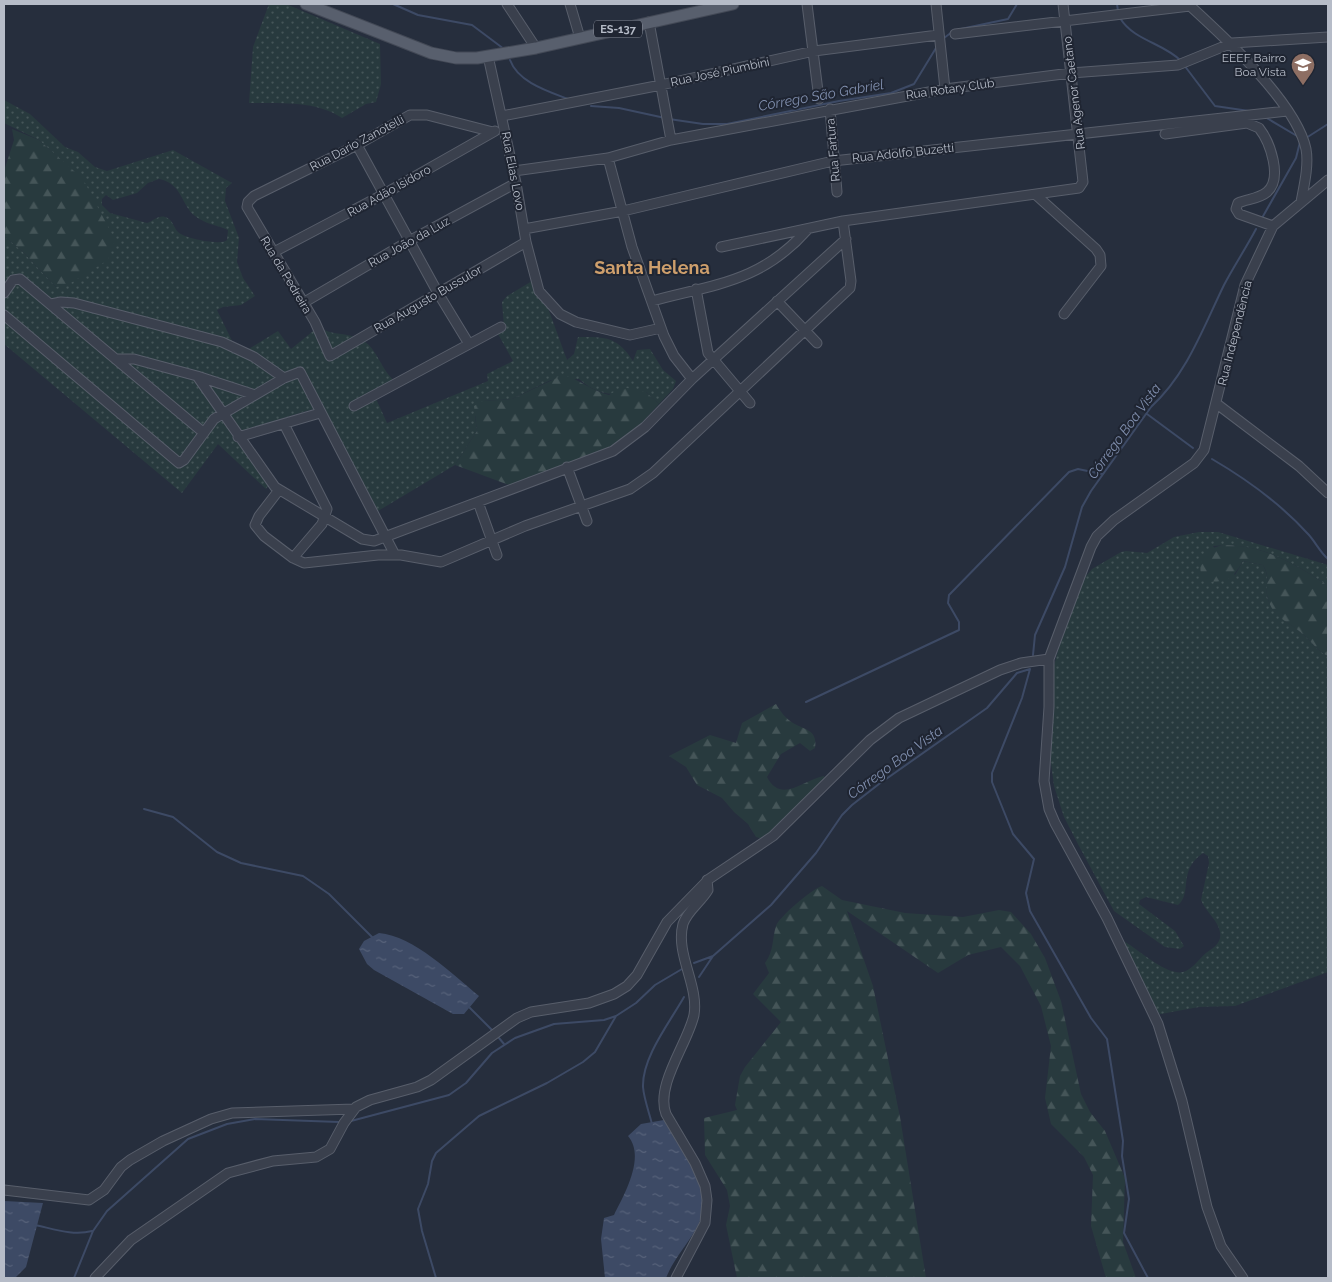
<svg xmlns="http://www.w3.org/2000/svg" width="1332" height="1282" font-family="Raleway,sans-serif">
  <defs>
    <pattern id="grass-dots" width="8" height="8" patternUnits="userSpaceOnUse" patternTransform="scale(1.25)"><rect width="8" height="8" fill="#283a3e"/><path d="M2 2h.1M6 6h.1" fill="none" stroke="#455558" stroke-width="1.8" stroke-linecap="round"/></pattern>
    <pattern id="forest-firs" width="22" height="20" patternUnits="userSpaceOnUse" patternTransform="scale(1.25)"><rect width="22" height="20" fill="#283a3e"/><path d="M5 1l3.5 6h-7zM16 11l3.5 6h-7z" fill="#455558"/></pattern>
    <pattern id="water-ripples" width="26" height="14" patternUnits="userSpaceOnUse" patternTransform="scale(1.25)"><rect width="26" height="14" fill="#3d4a65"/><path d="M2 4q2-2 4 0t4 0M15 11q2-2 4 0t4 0" fill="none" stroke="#57627a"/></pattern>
  </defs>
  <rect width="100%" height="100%" fill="#262e3d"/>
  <path fill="url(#grass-dots)" fill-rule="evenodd" d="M269 4H286L380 44 381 84 376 102 366 104 342 118C314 100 281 104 249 103L253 47Z
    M4 100 30 114 65 147 78 152 95 167 107 171 173 150 232 183 226 188 225 201 239 238 237 262 243 278 255 296 241 305 223 307 217 310 239 355 278 331 291 349 318 327C333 336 346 332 360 339 377 346 381 371 395 381L373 392 387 423 488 381 487 374 513 361 498 334 504 327 502 302 507 296 537 278 567 360 574 354 578 337C605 337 617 336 633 361L637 350 650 349 663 370 676 381 673 389 659 404 646 392C619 394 601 399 579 379L551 380 512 399 483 401 475 416 477 431 455 465 378 511 323 406 234 433 268 486 266 489 218 444 182 493 4 344V236L22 251 56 287 60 159 39 140 4 123ZM159 179C183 184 180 204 195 216 205 224 217 225 228 230L227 240C221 246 183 238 178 232 173 227 173 219 165 217 159 215 153 221 147 223L110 213 102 205V199L106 195 113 200 137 193 148 183Z
    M1199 532H1218L1328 565V586C1294 562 1256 541 1213 546L1235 575 1243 561 1263 565C1272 581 1263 588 1269 602 1274 617 1294 625 1305 636 1313 643 1317 651 1328 656V972L1235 1006 1199 1007 1161 1014 1156 1013 1125 965 1118 950 1120 944 1125 942C1140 950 1169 979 1186 971 1194 967 1199 959 1206 953 1213 948 1222 943 1220 932 1218 920 1205 911 1201 900L1209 863 1208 856 1203 853C1177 871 1193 893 1178 905L1146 897 1140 900 1139 904 1175 931 1184 946 1180 949 1165 947 1114 911 1079 846 1064 817 1054 786 1050 755 1047 691 1069 611 1081 582 1092 569 1121 552 1126 551 1147 553 1174 537Z"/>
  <path fill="url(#forest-firs)" d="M12 129 39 140 83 179 115 240 108 260 69 284 56 287 22 251 4 236V171L14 140Z
    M563 375C581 380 590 390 609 395L622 387 646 392 659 404 637 428 608 448 509 485 455 465 477 431 474 406 483 401 512 399Z
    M1224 545C1263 545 1297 564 1328 586V656C1317 651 1313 643 1305 636 1294 625 1274 618 1269 602 1263 587 1272 580 1263 565L1243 561C1232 580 1227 583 1204 581 1194 563 1206 547 1224 545Z
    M776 704C780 711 786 719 793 723 804 730 818 729 815 748L810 751 800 743 781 754 767 777C781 804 803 780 824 776L826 783 763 839 756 837 748 824 734 812 722 798 697 785 686 767 669 756 710 735 736 743 742 723Z
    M822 886 842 900 905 913 963 917 999 910 1011 912 1031 934 1045 958 1061 1001 1081 1094 1090 1112 1105 1131 1125 1178 1123 1242 1136 1278H1106L1091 1226 1093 1175 1084 1157 1051 1124 1045 1098 1051 1046 1041 1006 1020 966 1001 947 968 955 938 973 847 911 873 986 900 1117 926 1278H737L726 1225 730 1206 727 1190 705 1155 704 1118 737 1110 735 1105 740 1076 745 1067 781 1022 753 994 769 973 765 963C774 951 772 939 776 926 778 918 813 888 822 886Z"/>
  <path fill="url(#water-ripples)" d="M379 933C414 936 452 974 479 996L464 1014H453L374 970 367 964 359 949 364 941Z
    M664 1120C682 1151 718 1192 696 1229 687 1245 673 1260 666 1278H605L601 1239 604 1218 614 1215C624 1195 646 1157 628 1136L641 1124Z
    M4 1201 43 1203 26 1267 15 1278H4Z"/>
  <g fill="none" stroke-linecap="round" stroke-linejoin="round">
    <path stroke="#3d4a65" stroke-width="2" d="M393 4 418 15 472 25 504 49
      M1117 4 1118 11
      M1120 18C1134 41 1164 43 1181 61
      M956 30 1008 19 1017 4
      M944 38 952 32
      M510 60C518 82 547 91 568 99
      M1184 65 1215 106 1249 111
      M591 106 619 108 665 118
      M1265 117 1297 136
      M669 119 703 124H727L839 101 891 93 914 84 936 48
      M1306 138 1328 124
      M1262 218 1296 158 1300 142
      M1147 414 1193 448
      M1212 459C1248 480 1281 504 1309 535 1316 543 1320 552 1328 559
      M1033 655 1035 635 1065 567 1082 507 1091 491 1151 407C1187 374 1203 328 1224 285 1234 266 1246 248 1256 229
      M806 702 959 630V622L948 603 949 595 1069 472 1078 469 1102 474
      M144 809 173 817 217 852 241 863 303 876 329 894 373 938
      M694 963 713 956 771 905 816 853 842 815 852 805 879 784 987 708 1017 673 1030 669 1022 698 992 773V782L1013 834 1034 859 1026 893 1030 911 1091 1018 1107 1039 1123 1141 1122 1156 1129 1199 1124 1233 1148 1278
      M699 977 713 956
      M468 1006 493 1031
      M499 1038 504 1044
      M351 1121 449 1095 466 1083 492 1053 515 1038 554 1024 604 1020 616 1016 636 1003 655 985 682 969
      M652 1124C649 1112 644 1099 643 1087 642 1057 670 1022 684 997
      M35 1225C54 1229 73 1236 92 1231
      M74 1278 93 1231 107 1211 188 1139 227 1124 255 1119 339 1122
      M436 1278 422 1231 418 1209 428 1184 432 1161 436 1153 479 1116 547 1083 583 1062 595 1052 616 1016"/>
    <defs>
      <path id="minor" d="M507 4 536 48
        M570 4 580 38
        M807 4 819 99
        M936 4 945 89
        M1188 4C1222 35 1296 102 1306 149 1309 165 1304 186 1301 202
        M649 22 671 140
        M955 34 1190 6
        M488 56 516 183 526 242 539 291 560 314 576 322 630 335 661 328
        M830 109 837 192
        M502 116 661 85 814 51 938 35
        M493 132 427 115H410L357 145 254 196 248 202 247 207 315 322 330 356 526 242
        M1165 134 1247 123 1259 128C1270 142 1283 178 1267 192 1259 199 1247 199 1238 203L1236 209 1239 214 1273 226
        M357 145 438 293 469 344
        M608 158 632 247 664 336 674 356 692 379
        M514 171 608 158 671 140 945 89 1071 73 1178 65 1232 43 1328 37
        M1036 195 1096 249 1100 255 1101 266 1064 314
        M524 229 623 211 833 161 1287 111
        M721 247 843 221 1079 188 1083 182 1063 4
        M272 253 384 194 495 131
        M696 289 708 353 750 403
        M4 293 13 280 20 279 204 433
        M652 301C715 284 761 282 807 230
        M777 301 817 343
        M303 303 409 241 516 183
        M51 304 61 302 74 303 222 342 254 357 284 378 300 372 395 555
        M4 315 179 463 184 460 214 419 284 378
        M117 359H134L197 376
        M255 395 197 376 275 487 362 539 374 541 613 451 645 427 692 379 846 239
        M1217 404 1299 466 1328 493
        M354 406 501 327
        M284 424 327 509 322 524 293 558
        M238 437 320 413
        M567 467 587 521
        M279 490 259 516 255 525 264 536 293 558 304 563 378 555H401L441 562 525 526 630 489 653 473 850 288 851 281 843 221
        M478 502 497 555
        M4 1190 89 1200 104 1190 121 1167 130 1160 163 1141 211 1119 232 1113 354 1109
        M95 1278 131 1240 228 1173 273 1161 316 1157 330 1149 344 1123 356 1107 370 1100 417 1087 431 1080 517 1018 531 1012 589 1003 614 994 627 986 637 975 667 922 709 879 773 836 870 740 899 718 1000 670 1021 663 1049 659
        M676 1278 705 1223 707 1200 705 1186 695 1163 666 1114C655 1085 688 1043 694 1015 699 985 675 954 683 924 687 911 701 902 708 890L707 880
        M1243 1278 1221 1246 1207 1207 1182 1101 1158 1024 1107 918 1055 823 1049 809 1044 781 1049 707V659L1091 547 1097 536 1114 520 1194 463 1204 450 1245 285 1273 226 1328 180"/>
      <path id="major" d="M306 4 431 53 456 58H477L536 48 733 4"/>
    </defs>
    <use href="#minor" stroke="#585e6b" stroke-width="11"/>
    <use href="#major" stroke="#434956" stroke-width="13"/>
    <use href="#minor" stroke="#3a404d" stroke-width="9"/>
    <use href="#major" stroke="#585f6d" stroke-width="11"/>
  </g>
  <defs>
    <symbol id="school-pin" viewBox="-11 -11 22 30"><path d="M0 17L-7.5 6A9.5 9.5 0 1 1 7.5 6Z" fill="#8d6e63" stroke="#1f2532"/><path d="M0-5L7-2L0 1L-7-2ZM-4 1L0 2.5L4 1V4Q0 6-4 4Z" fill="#fff"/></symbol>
  </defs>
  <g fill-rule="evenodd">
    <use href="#school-pin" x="1289" y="51" width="28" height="38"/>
  </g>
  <g text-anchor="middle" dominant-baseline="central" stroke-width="4" stroke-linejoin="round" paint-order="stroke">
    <rect fill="#1f2532" stroke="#898f9b" stroke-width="1" x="594" y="20.5" width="48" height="17" rx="4"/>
    <g font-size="11" font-weight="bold" fill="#b6bcc8">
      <text x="618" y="29">ES-137</text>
    </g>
    <g font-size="12" fill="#b6bcc8" stroke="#1f2532" text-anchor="end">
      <text x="1286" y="58">EEEF Bairro<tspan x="1286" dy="14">Boa Vista</tspan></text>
    </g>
    <g font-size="12" fill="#b6bcc8" stroke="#1f2532">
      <text transform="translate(720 72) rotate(-12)">Rua José Piumbini</text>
      <text transform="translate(950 89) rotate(-8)">Rua Rotary Club</text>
      <text transform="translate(1074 93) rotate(-97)">Rua Agenor Caetano</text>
      <text transform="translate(357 143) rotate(-28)">Rua Dario Zanotelli</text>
      <text transform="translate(833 150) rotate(-95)">Rua Fartura</text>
      <text transform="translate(903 153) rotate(-6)">Rua Adolfo Buzetti</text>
      <text transform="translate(513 171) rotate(79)">Rua Elias Lovo</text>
      <text transform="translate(389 191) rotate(-29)">Rua Adão Isidoro</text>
      <text transform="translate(409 242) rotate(-29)">Rua João da Luz</text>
      <text transform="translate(286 275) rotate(59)">Rua da Pedreira</text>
      <text transform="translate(428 299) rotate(-30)">Rua Augusto Bussulor</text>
      <text transform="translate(1235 333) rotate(-76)">Rua Independência</text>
    </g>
    <g font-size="14" font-style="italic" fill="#808fae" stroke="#1f2532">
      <text transform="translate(821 95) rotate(-10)">Córrego São Gabriel</text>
      <text transform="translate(1124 431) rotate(-54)">Córrego Boa Vista</text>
      <text transform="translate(895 762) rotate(-36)">Córrego Boa Vista</text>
    </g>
    <g font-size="18" font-weight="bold" fill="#ce9f6c" stroke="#1f2532">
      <text x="652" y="267">Santa Helena</text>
    </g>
  </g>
  <rect width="1332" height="1282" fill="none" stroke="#b6bcc8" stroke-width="10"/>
</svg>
